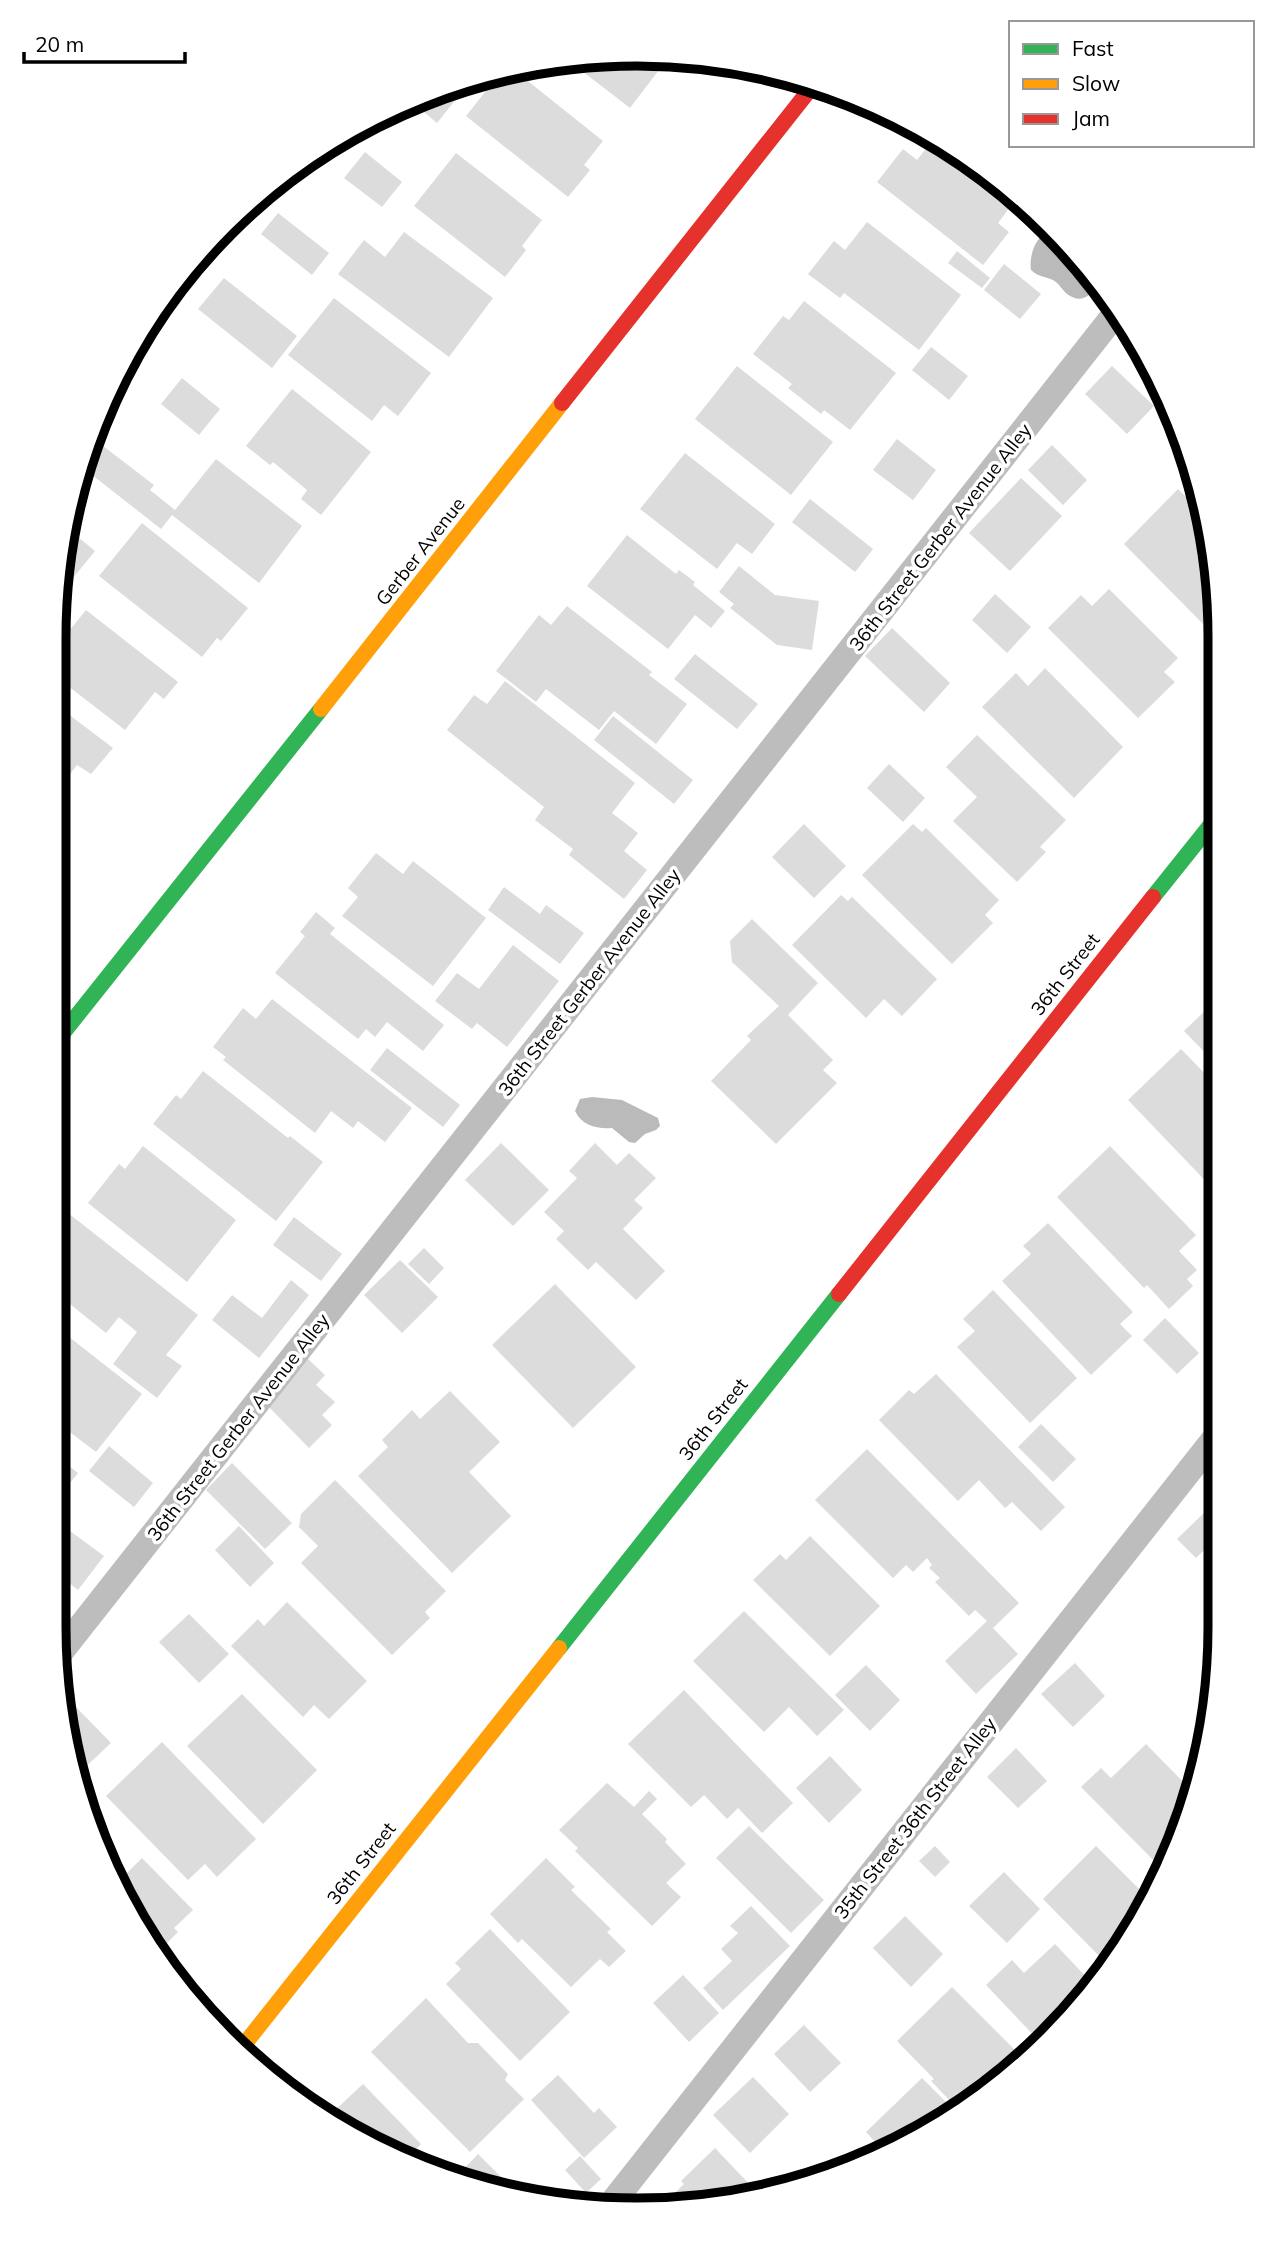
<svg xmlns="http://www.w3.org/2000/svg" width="1275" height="2265" font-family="Mulish,sans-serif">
  <rect width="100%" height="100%" fill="#fff"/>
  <path fill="#bababa" d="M1045 234H1053L1057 237 1097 283C1092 297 1080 304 1067 294 1063 291 1060 285 1056 282 1048 276 1039 278 1031 270 1029 259 1034 239 1045 234Z
    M592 1097 622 1100 658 1118 660 1126 656 1130 645 1134 635 1143 629 1142 612 1128C597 1129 582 1126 575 1111L580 1099Z"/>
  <path fill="#dcdcdc" d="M600 55 668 58 630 108 569 61Z
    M514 70 603 141 584 165 590 170 568 197 466 116 501 72Z
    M453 87 461 93 437 123 412 102Z
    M935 137 1016 199 998 223 1009 232 983 265 877 182 903 149 917 160Z
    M365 152 402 182 382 207 344 178Z
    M456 153 542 220 522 246 526 250 505 277 414 206Z
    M278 213 329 253 312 275 261 234Z
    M867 222 961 295 919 350 844 293 840 298 808 274 834 241 845 250Z
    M404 232 493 298 449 357 338 274 364 240 385 257Z
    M957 251 990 278 982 288 948 263Z
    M1004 264 1041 294 1020 319 984 290Z
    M224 278 297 336 272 368 198 309Z
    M334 298 431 373 398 416 384 405 372 421 288 355Z
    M804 301 896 373 850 430 824 410 821 414 788 388 792 384 753 354 783 316 789 320Z
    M931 347 968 376 949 400 912 370Z
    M737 366 833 442 791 495 695 419Z
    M1112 366 1154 406 1127 434 1085 394Z
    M182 378 220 409 199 435 161 404Z
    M292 389 371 452 321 515 301 499 307 490 273 462 270 465 246 446Z
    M94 439 154 485 150 490 175 510 216 459 302 526 259 583 172 515 161 529 82 467Z
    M897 439 936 470 913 500 873 470Z
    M1052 445 1087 480 1063 505 1028 470Z
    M685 453 775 524 752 554 737 543 717 569 640 509Z
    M1021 478 1062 516 1010 571 969 533Z
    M1178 489 1205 516 1216 562V625L1210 631 1124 544Z
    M810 499 873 549 855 572 792 522Z
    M142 523 248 608 221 641 217 638 202 657 99 576Z
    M67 528 95 551 69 583 60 575Z
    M627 535 676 574 679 570 695 582 693 585 725 611 711 628 695 615 668 649 587 586Z
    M739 566 775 595 819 601 812 650 777 645 730 608 734 604 719 592Z
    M1109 589 1178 658 1164 672 1175 682 1138 718 1048 628 1081 595 1092 606Z
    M995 594 1031 627 1007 653 972 620Z
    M567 606 652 672 649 675 687 704 656 744 614 711 599 730 546 689 536 702 496 671 539 615 551 625Z
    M86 610 178 682 164 699 155 692 125 730 55 676V648Z
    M892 628 950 683 924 712 865 656Z
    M695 654 758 704 737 729 674 679Z
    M1045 668 1123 747 1074 798 982 707 1016 673 1028 686Z
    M505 681 635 783 612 813 638 833 624 851 647 870 624 899 569 855 573 849 535 820 544 807 447 730 474 695 487 704Z
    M55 704 113 748 91 774 77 765 55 794Z
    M613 716 693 780 674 804 594 740Z
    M977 735 1066 820 1040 847 1046 852 1017 882 953 821 977 797 946 767Z
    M889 764 925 798 903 822 867 788Z
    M804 824 846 866 814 898 772 857Z
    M913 824 922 832 926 828 999 900 985 915 993 923 952 964 862 875Z
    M376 853 403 874 413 861 486 918 433 986 342 916 358 897 348 888Z
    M504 887 540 914 546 905 584 933 560 964 488 910Z
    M841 895 848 901 852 897 937 979 902 1016 884 999 866 1018 792 945Z
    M316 912 335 928 330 934 444 1025 423 1051 387 1022 375 1037 366 1029 358 1039 275 973 305 936 300 932Z
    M752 919 818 983 788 1015 833 1060 823 1070 837 1083 776 1144 711 1081 751 1040 747 1036 779 1006 732 962 730 941Z
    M513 945 559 981 507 1047 477 1023 472 1029 435 1001 457 973 479 989Z
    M1217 992V1058L1218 1066 1184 1031 1211 1005 1208 1001Z
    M272 999 412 1108 385 1142 358 1121 353 1128 331 1111 315 1133 223 1060 226 1057 213 1047 243 1008 256 1019Z
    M387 1048 460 1105 443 1127 370 1070Z
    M1181 1049 1218 1087V1194L1128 1100Z
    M203 1071 288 1138 290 1136 323 1162 276 1221 153 1124 176 1095 181 1099Z
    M501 1143 549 1190 513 1226 465 1180Z
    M595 1143 617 1165 629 1153 656 1178 634 1200 643 1208 623 1229 665 1271 636 1300 596 1262 588 1270 556 1239 564 1231 544 1212 577 1178 569 1171Z
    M143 1146 236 1220 187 1282 88 1203 119 1164 125 1169Z
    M1110 1146 1196 1235 1179 1251 1197 1270 1187 1279 1193 1286 1169 1309 1147 1285 1144 1288 1057 1197Z
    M68 1213 198 1315 166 1355 182 1366 157 1398 113 1364 137 1332 119 1317 106 1333 55 1292V1229Z
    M294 1217 342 1254 321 1281 273 1245Z
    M1048 1223 1133 1312 1120 1324 1132 1336 1091 1375 1002 1281 1031 1254 1023 1246Z
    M424 1248 444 1268 429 1284 408 1264Z
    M400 1260 438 1297 402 1333 364 1295Z
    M1218 1277V1297L1208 1287Z
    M291 1280 309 1295 259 1358 212 1320 232 1295 262 1318Z
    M555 1284 636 1367 573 1428 492 1345Z
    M993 1290 1077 1378 1030 1423 957 1347 975 1331 963 1319Z
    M1165 1318 1199 1353 1177 1374 1143 1340Z
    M55 1326 142 1394 96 1452 54 1420Z
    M307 1358 325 1375 316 1385 335 1402 322 1415 332 1425 309 1448 264 1402Z
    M936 1374 1065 1507 1041 1531 1012 1502 1005 1508 979 1480 958 1501 879 1420 909 1390 914 1394Z
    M450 1391 500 1442 469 1472 511 1516 452 1573 358 1476 388 1447 382 1440 412 1410 420 1419Z
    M1041 1424 1076 1459 1053 1482 1018 1447Z
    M109 1446 153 1483 134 1507 89 1471Z
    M867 1449 1019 1603 993 1628 1018 1654 976 1694 945 1661 987 1621 975 1610 969 1616 935 1582 940 1578 929 1568 932 1565 927 1558 913 1572 906 1565 893 1578 815 1500Z
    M54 1454 78 1473 54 1503Z
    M232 1463 292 1523 265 1549 206 1490Z
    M335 1480 446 1591 425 1612 430 1618 392 1655 301 1563 318 1546 299 1527 301 1514Z
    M1209 1508 1219 1518V1536L1196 1558 1177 1539Z
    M239 1526 274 1563 250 1587 215 1550Z
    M70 1531 104 1556 78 1590 54 1571V1550Z
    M810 1536 880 1606 830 1656 753 1580 780 1554 786 1560Z
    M1219 1565V1588L1207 1576Z
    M287 1602 367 1681 329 1719 314 1705 303 1717 231 1646 258 1619 264 1626Z
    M744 1611 844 1710 817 1736 789 1707 764 1732 693 1661Z
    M189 1614 229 1654 199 1683 159 1642Z
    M1075 1663 1105 1696 1073 1727 1041 1694Z
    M866 1665 900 1700 870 1731 835 1695Z
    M684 1690 793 1803 762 1833 738 1808 727 1819 704 1795 691 1807 628 1744Z
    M242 1694 317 1770 263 1824 187 1746Z
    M71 1702 111 1743 78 1774 67 1706Z
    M162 1742 256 1839 217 1877 205 1864 188 1880 106 1796Z
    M1146 1744 1194 1793 1190 1815 1164 1871 1081 1787 1101 1768 1111 1778Z
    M1016 1748 1047 1781 1018 1808 987 1777Z
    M830 1756 862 1790 829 1823 796 1788Z
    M607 1783 634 1807 649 1791 657 1799 642 1814 667 1839 665 1842 686 1864 666 1883 681 1897 652 1926 575 1851 578 1848 559 1830Z
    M749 1826 824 1900 791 1933 716 1858Z
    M935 1846 950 1862 935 1877 919 1861Z
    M1096 1846 1151 1901 1142 1919 1106 1963 1043 1899Z
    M142 1858 193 1910 174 1928 178 1932 158 1952 120 1880Z
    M546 1858 575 1887 571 1890 611 1929 607 1932 626 1951 609 1967 600 1959 571 1987 522 1939 518 1943 490 1914Z
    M1004 1872 1040 1909 1007 1943 969 1906Z
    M751 1906 790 1946 723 2010 703 1988 732 1961 721 1949 738 1933 730 1926Z
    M905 1916 943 1954 911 1987 873 1948Z
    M490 1929 570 2012 520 2061 446 1984 461 1969 455 1963Z
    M1055 1944 1091 1982 1041 2043 986 1985 1012 1960 1024 1973Z
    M683 1975 719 2013 689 2042 653 2003Z
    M952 1987 1026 2061 1022 2066 955 2106 931 2081 934 2079 897 2041Z
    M426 1998 468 2043H478L508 2074 505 2080 524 2099 470 2152 371 2052Z
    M804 2025 841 2063 810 2092 774 2054Z
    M558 2075 594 2113 599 2108 617 2127 584 2158 531 2100Z
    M753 2077 789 2114 750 2153 713 2115Z
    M922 2078 953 2109 884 2152 866 2132Z
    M363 2084 421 2144 409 2156 341 2125 344 2122 333 2112Z
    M715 2148 752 2187 745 2193 675 2210 659 2208 684 2184 681 2181Z
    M478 2154 518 2194 486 2191 468 2182 459 2174Z
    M580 2156 601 2179 586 2193 565 2170Z"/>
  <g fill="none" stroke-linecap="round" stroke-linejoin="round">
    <path stroke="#bdbdbd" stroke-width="26" d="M59 1654 1119 309
      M612 2203 1219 1433"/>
    <path stroke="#30b455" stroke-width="16" d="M1153 897 1217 817
      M55 1043 321 709
      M559 1648 839 1294"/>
    <path stroke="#ff9f0a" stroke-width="16" d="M321 709 562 403
      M243 2046 559 1648"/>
    <path stroke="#e5322d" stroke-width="16" d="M562 403 815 83
      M839 1294 1153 897"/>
  </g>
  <g text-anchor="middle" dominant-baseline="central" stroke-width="7" stroke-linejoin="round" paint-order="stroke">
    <g font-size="19" fill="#000" stroke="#fff">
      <text transform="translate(940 537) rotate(-52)">36th Street Gerber Avenue Alley</text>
      <text transform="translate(420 551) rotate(-52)">Gerber Avenue</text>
      <text transform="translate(1065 974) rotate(-52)">36th Street</text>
      <text transform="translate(589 982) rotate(-52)">36th Street Gerber Avenue Alley</text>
      <text transform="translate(713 1419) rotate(-52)">36th Street</text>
      <text transform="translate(238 1427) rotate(-52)">36th Street Gerber Avenue Alley</text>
      <text transform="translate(915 1818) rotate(-52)">35th Street 36th Street Alley</text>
      <text transform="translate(361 1863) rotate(-52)">36th Street</text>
    </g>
  </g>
  <path d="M0 0H1275V2265H0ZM637 66H637A571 571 0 0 1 1208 637V1627A571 571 0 0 1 637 2198H637A571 571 0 0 1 66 1627V637A571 571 0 0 1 637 66Z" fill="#fff" fill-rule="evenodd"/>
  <path fill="none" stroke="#000" stroke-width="9" d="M637 66H637A571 571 0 0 1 1208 637V1627A571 571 0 0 1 637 2198H637A571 571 0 0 1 66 1627V637A571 571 0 0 1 637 66Z"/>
  <rect x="1009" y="21" width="245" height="126" fill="#ffffff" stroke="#999999" stroke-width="2"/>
  <rect x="1023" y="44" width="35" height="10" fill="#30b455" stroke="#999999" stroke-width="2"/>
  <text x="1072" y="56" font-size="21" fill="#000000">Fast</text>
  <rect x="1023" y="79" width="35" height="10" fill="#ff9f0a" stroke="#999999" stroke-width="2"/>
  <text x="1072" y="91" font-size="21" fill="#000000">Slow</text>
  <rect x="1023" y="114" width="35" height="10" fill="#e5322d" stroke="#999999" stroke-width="2"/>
  <text x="1072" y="126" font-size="21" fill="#000000">Jam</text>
  <path d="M24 52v10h161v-10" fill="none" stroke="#000000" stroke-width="3.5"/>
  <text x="35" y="52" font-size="21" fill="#000000" stroke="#ffffff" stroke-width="5" paint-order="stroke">20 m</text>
</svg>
